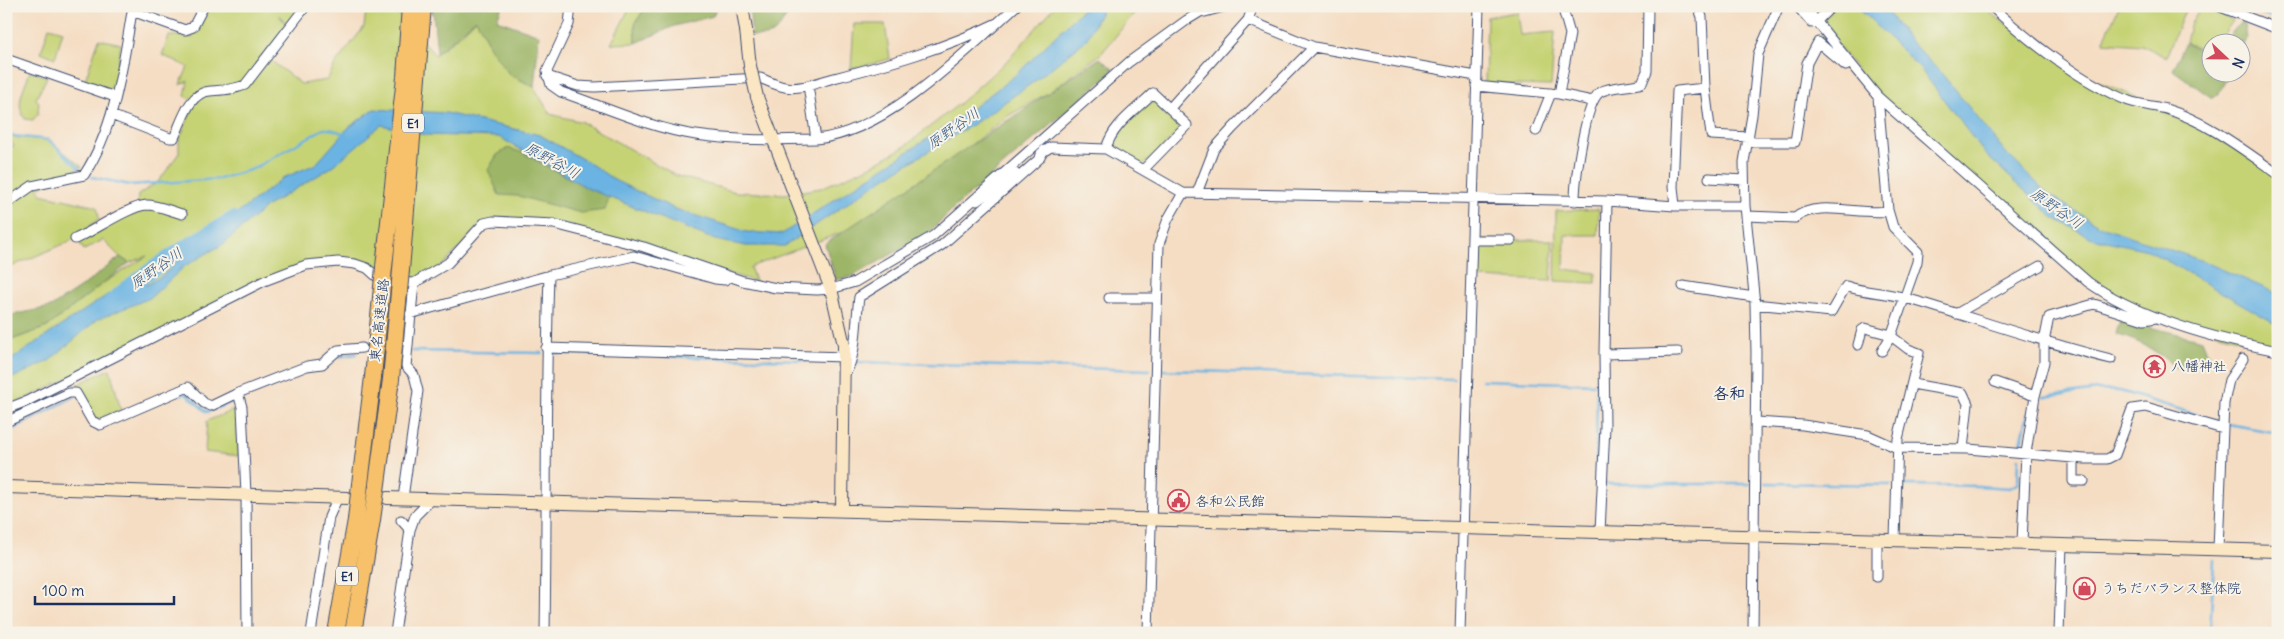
<svg xmlns="http://www.w3.org/2000/svg" width="2284" height="639" font-family="Delius,'Klee One',sans-serif">
  <rect width="100%" height="100%" fill="#f7f3e8"/>
  <filter id="ink" filterUnits="userSpaceOnUse"><feTurbulence type="fractalNoise" baseFrequency=".02" numOctaves="2"/><feDisplacementMap in="SourceGraphic" scale="10" xChannelSelector="R" yChannelSelector="G"/><feConvolveMatrix kernelMatrix="1 2 1 2 8 2 1 2 1" color-interpolation-filters="sRGB"/></filter>
  <filter id="wash" filterUnits="userSpaceOnUse"><feTurbulence type="fractalNoise" baseFrequency=".0096" numOctaves="4" result="noise"/><feDisplacementMap in="SourceGraphic" scale="20" xChannelSelector="R" yChannelSelector="G"/><feGaussianBlur stdDeviation="1.12" result="paint"/><feColorMatrix in="noise" values="0 0 0 0 0 0 0 0 0 0 0 0 0 0 0 0 0 1.4 0 .05"/><feComposite in="paint" operator="in"/></filter>
  <g filter="url(#wash)">
    <rect width="100%" height="100%" fill="#f5ddc3"/>
    <path fill="#c6d375" stroke="#70816a" d="M209 6H306L289 26 279 15 288 28 269 59 301 84 327 80 336 63 364 27 366 10 378 6H391L435 55 463 32 476 19 509 74 534 87 550 114 582 122 677 176 736 192 785 194 821 188 869 167 904 147 960 103 1009 59 1055 6H1140L1102 53 1051 91 1008 116 963 151 843 232 750 267 755 281 529 219 483 223 441 267 414 283 359 265H306L6 408V342L47 327 103 283 147 256 129 263 120 257 103 240 84 250 77 240 137 207 138 195 159 181 179 153V140L196 101 185 96 188 81 180 85 188 67 162 55 169 36H187L193 38 171 25 185 30 199 25Z
      M627 6H646L635 24 636 43 611 44 628 11Z
      M1807 6H1983L1992 14 2084 76 2166 109 2278 174V348L2163 319 2077 274 1878 97Z
      M2119 6H2187L2166 57 2142 45 2103 42Z
      M2201 6H2206L2233 21 2218 42H2212L2211 53 2186 42 2190 25Z
      M1517 12 1520 35 1555 32 1551 86 1485 84 1487 17Z
      M854 24H885L890 59 851 69Z
      M49 27 63 31 55 58 41 52Z
      M99 39 121 44 114 85 108 90 85 80Z
      M30 71 47 77 36 99 39 102 38 114 33 120 25 119C14 103 25 87 30 71Z
      M1153 95 1185 125 1142 167 1109 148 1111 139Z
      M8 137 49 140 82 167 38 188 41 194 97 207 99 219 75 239 6 269V147L14 146Z
      M1599 209 1598 235H1565L1564 269 1596 273V283L1555 281 1556 211Z
      M1480 240H1553L1551 281 1479 278Z
      M110 369 121 410 99 419 94 417 76 385Z
      M236 409 239 456 205 452 207 421Z"/>
    <path fill="#9cb566" stroke="#5c7262" d="M440 6H502L497 20 539 35 534 87 509 74 491 49 476 19 437 53 433 10Z
      M646 6H717L713 16 674 26 636 43 635 24Z
      M749 6H797C776 20 786 39 752 36Z
      M2241 22 2244 24 2246 39 2242 47V42H2224Z
      M2186 42 2211 57 2212 72 2229 73 2218 95 2212 98 2173 70Z
      M1100 58 1114 70 955 207 926 235 853 276 836 280 825 244Z
      M508 148 523 153 557 172 609 197 605 210 581 213 518 196 499 195 488 170 497 155Z
      M120 257 129 263 47 327 6 342V316L51 307 84 285Z
      M2120 320 2202 340 2210 360 2177 369C2156 350 2144 343 2116 334Z"/>
    <path fill="#6ab3e2" stroke="#4271a0" d="M1086 6H1104L1086 40 1035 81 978 121 883 179 785 246H746L715 240 589 189 499 137 426 135 381 125 332 167 267 206 225 243 185 266 150 298 98 319 49 361 6 381V363L110 293 149 284 163 275 216 230 283 178 316 164 348 128 374 109 446 113 540 135 591 164 616 181 675 209 747 232 782 234 962 116 1017 74Z
      M1857 6H1883L1910 41 1942 74 2007 154 2049 195 2098 225 2203 261 2278 294V325L2148 250 2092 238 2054 218 1985 154 1921 70Z"/>
    <g fill="none" stroke-linecap="round" stroke-linejoin="round">
      <path stroke="#6ab3e2" stroke-width="2.5" d="M2239 6 2278 20
        M6 135 49 140 79 168
        M92 177 130 185 219 179 253 169 323 129H330L346 134
        M412 351 542 353
        M552 353 835 361
        M336 357 356 354
        M854 362 1149 370
        M1163 370 1454 379
        M305 371 324 367
        M1482 380 1597 384 1596 478
        M181 395 185 393 207 412 234 401
        M243 397 277 383
        M2044 397 2098 390 2120 391 2217 421
        M2228 424 2278 433
        M6 433 74 397
        M2020 448 2028 413
        M1766 483 1891 485
        M1606 484H1750
        M1904 485 1979 486 2010 488 2018 483 2019 458
        M2210 633 2214 560"/>
      <path stroke="#6ab3e2" stroke-width="16" d="M110 303C147 270 191 243 234 219"/>
    </g>
  </g>
  <g filter="url(#ink)">
    <g fill="none" stroke-linecap="round" stroke-linejoin="round">
      <path stroke="#c9baaf" stroke-width="9" stroke-dasharray="9 4.5" stroke-linecap="butt" d="M362 348H402"/>
      <defs>
        <path id="street" d="M571 6 569 24 547 71 551 85 561 92C605 107 650 128 696 135 736 141 776 140 816 139L808 85
          M1698 6 1702 17 1705 88 1711 135 1749 137
          M1797 6 1812 23 1817 21 1832 6
          M1804 6 1878 97 2088 282C2139 318 2216 339 2278 351
          M1991 6C2027 40 2082 83 2129 101 2141 105 2154 106 2166 109 2208 122 2242 149 2278 174
          M2218 6 2278 29
          M132 11 185 30 193 27 204 6
          M1205 12 1227 6
          M1248 20 1314 47 1476 76
          M6 59 115 97
          M547 76 578 86 595 87 760 78C768 81 777 86 785 87 800 90 819 82 834 78 889 64 946 48 997 23
          M1476 86 1559 94 1592 101
          M1559 94 1570 34 1562 6
          M1878 97 1888 210 1893 227 1918 252 1917 262 1891 336 1908 349 1919 353 1898 439 1895 540
          M1170 108 1248 20 1253 6
          M111 115 170 138H174C182 121 189 92 210 91 223 90 233 90 245 85L306 6
          M1536 131 1551 93
          M816 139C887 132 964 53 1016 6
          M1748 142H1795L1807 63 1818 42 1846 66
          M1041 153 1051 147 1106 149
          M1143 170 1187 125 1153 93C1136 110 1112 125 1106 149L1183 193 1607 201 1675 206H1745
          M1709 178 1744 180
          M1197 193 1214 149 1233 128 1314 47
          M977 201 1015 173
          M1575 201C1575 181 1585 102 1600 92 1611 86 1630 87 1642 83L1647 71 1648 6
          M6 204 32 186 84 175C116 126 123 63 133 6
          M1675 206 1673 187 1677 91 1705 88
          M1747 216 1795 218C1818 199 1860 216 1888 211
          M75 239C94 231 129 206 147 205 157 205 171 211 182 214
          M1472 240H1511
          M1683 286 1754 297
          M1109 298H1157
          M1755 304 1831 312 1846 286C1865 293 1886 292 1906 298 1974 318 2041 342 2111 359
          M410 314 550 275 634 256 715 279 725 280
          M1956 314 2040 266
          M1858 345 1862 330 1865 328 1891 335
          M546 348 845 357
          M1882 351 1891 336
          M1604 354 1678 352
          M846 372C857 356 856 317 859 297L942 245 1039 159 1044 150
          M1995 382 2035 396
          M1912 384 1963 393 1968 404 1963 449
          M238 393 242 407 246 494 247 633
          M6 409 27 401 264 281 306 265 338 262 355 264 367 268 377 277 395 282 414 283 448 263 484 223 493 221 554 224 644 247 743 281 776 288 817 290 831 289 855 282 933 236 1129 62 1187 20 1210 6
          M6 422 69 393H76L92 421 100 425 188 387 204 403 211 406 238 393 307 366 322 364 338 350 362 348
          M1757 422 1803 425 1868 435 1897 448 1968 449 2085 459H2107L2115 455 2132 409 2146 407 2223 429
          M2073 458V481H2084
          M403 498 418 391 414 375 406 366 414 283
          M401 520 410 530
          M1600 532 1605 426 1604 354 1607 201
          M2022 543 2026 453 2035 396 2044 362V342L2049 317 2094 304 2144 320 2156 318
          M2218 549 2224 403 2229 380 2243 359
          M1877 577V539
          M311 633 329 517 338 497
          M395 633 410 530 415 516 432 499
          M545 633C547 513 545 394 549 275
          M1148 633 1159 244 1168 219 1183 193
          M1460 633 1479 6
          M1753 633 1756 353 1755 304 1745 206 1744 162 1752 115 1758 54 1779 6
          M2059 633 2062 545"/>
        <path id="secondary" d="M742 6 746 30
          M757 97 831 289 844 345 842 510
          M6 487 347 498
          M387 498 2278 551"/>
        <path id="highway" d="M384 267 405 77 410 6
          M401 270 423 6
          M360 484 373 377
          M376 491 391 379
          M336 633 356 520
          M353 633 372 520"/>
      </defs>
      <use href="#street" stroke="#3c496d" stroke-width="11"/>
      <use href="#secondary" stroke="#3c496d" stroke-width="14"/>
      <use href="#highway" stroke="#3c496d" stroke-width="18"/>
      <use href="#street" stroke="#fff" stroke-width="9"/>
      <use href="#secondary" stroke="#fbe6c4" stroke-width="12"/>
      <use href="#highway" stroke="#f6c16b" stroke-width="16"/>
      <defs>
        <path id="secondary-bridge" d="M746 30 750 66 757 97"/>
        <path id="highway-bridge" d="M373 377 384 267
          M391 379 401 270
          M356 520 360 484
          M372 520 376 491"/>
      </defs>
      <use href="#secondary-bridge" stroke="#3c496d" stroke-width="14" stroke-linecap="butt"/>
      <use href="#highway-bridge" stroke="#3c496d" stroke-width="18" stroke-linecap="butt"/>
      <use href="#secondary-bridge" stroke="#fbe6c4" stroke-width="12"/>
      <use href="#highway-bridge" stroke="#f6c16b" stroke-width="16"/>
    </g>
  </g>
  <defs>
    <symbol id="temple-ring" viewBox="-11 -11 22 22"><circle r="9.5" fill="#f7f3e8" stroke="#d1495b" stroke-width="1.5"/><path d="M0-6L5-2H3V0L6.5 2.5H4V6H1.5V3h-3V6H-4V2.5H-6.5L-3 0V-2H-5Z" fill="#d1495b"/></symbol>
    <symbol id="civic-ring" viewBox="-11 -11 22 22"><circle r="9.5" fill="#f7f3e8" stroke="#d1495b" stroke-width="1.5"/><path d="M-.6-6.5H3V-4.5H.6V-3L4-1V1h2V6H-6V1h2V-1L-.6-3ZM-1.2 2.5V6h2.4V2.5Z" fill="#d1495b"/></symbol>
    <symbol id="shop-ring" viewBox="-11 -11 22 22"><circle r="9.5" fill="#f7f3e8" stroke="#d1495b" stroke-width="1.5"/><path d="M-5-2.5h2.3a2.7 3.5 0 0 1 5.4 0H5L5.5 6h-11ZM-1.5-2.5h3a1.5 2.3 0 0 0-3 0Z" fill="#d1495b"/></symbol>
  </defs>
  <g fill-rule="evenodd">
    <use href="#temple-ring" x="2142" y="354" width="25" height="25"/>
    <use href="#civic-ring" x="1166" y="488" width="25" height="25"/>
    <use href="#shop-ring" x="2072" y="576" width="25" height="25"/>
  </g>
  <g text-anchor="middle" dominant-baseline="central" stroke-width="4" stroke-linejoin="round" paint-order="stroke">
    <g fill="#f7f3e8" stroke="#5d6a87" stroke-width="1">
      <rect x="402" y="113.5" width="22" height="19" rx="4"/>
      <rect x="336" y="566.5" width="22" height="19" rx="4"/>
    </g>
    <g font-size="12" font-weight="bold" fill="#1b2f5e">
      <text x="413" y="123">E1</text>
      <text x="347" y="576">E1</text>
    </g>
    <g font-size="14" fill="#1b2f5e" stroke="#f7f3e8">
      <text transform="translate(379 320) rotate(-84)">東名高速道路</text>
    </g>
    <g font-size="14" fill="#1b2f5e" stroke="#f7f3e8" text-anchor="start">
      <text x="2171" y="366">八幡神社</text>
      <text x="1195" y="501">各和公民館</text>
      <text x="2101" y="588">うちだバランス整体院</text>
    </g>
    <g font-size="15" font-style="italic" fill="#335786" stroke="#f7f3e8">
      <text transform="translate(953 128) rotate(-35)">原野谷川</text>
      <text transform="translate(552 160) rotate(28)">原野谷川</text>
      <text transform="translate(2057 208) rotate(35)">原野谷川</text>
      <text transform="translate(156 268) rotate(-35)">原野谷川</text>
    </g>
    <g font-size="16" font-weight="bold" fill="#1b2f5e" stroke="#f7f3e8">
      <text x="1729" y="393">各和</text>
    </g>
  </g>
  <rect width="2284" height="639" fill="none" stroke="#f7f3e8" stroke-width="25"/>
  <g transform="translate(2226 58) rotate(112)"><circle r="24" fill="#f7f3e8" stroke="#9fa5b1"/>
  <path d="M0-4L9 19L0 12L-9 19Z" fill="#d1495b"/>
  <text y="-8" font-size="14" font-weight="bold" text-anchor="middle" fill="#1b2f5e">N</text>
  </g>
  <path d="M35 596v8h139v-8" fill="none" stroke="#1b2f5e" stroke-width="2.5"/>
  <text x="42" y="596" font-size="15" fill="#1b2f5e" stroke="#f7f3e8" stroke-width="4" paint-order="stroke">100 m</text>
</svg>
